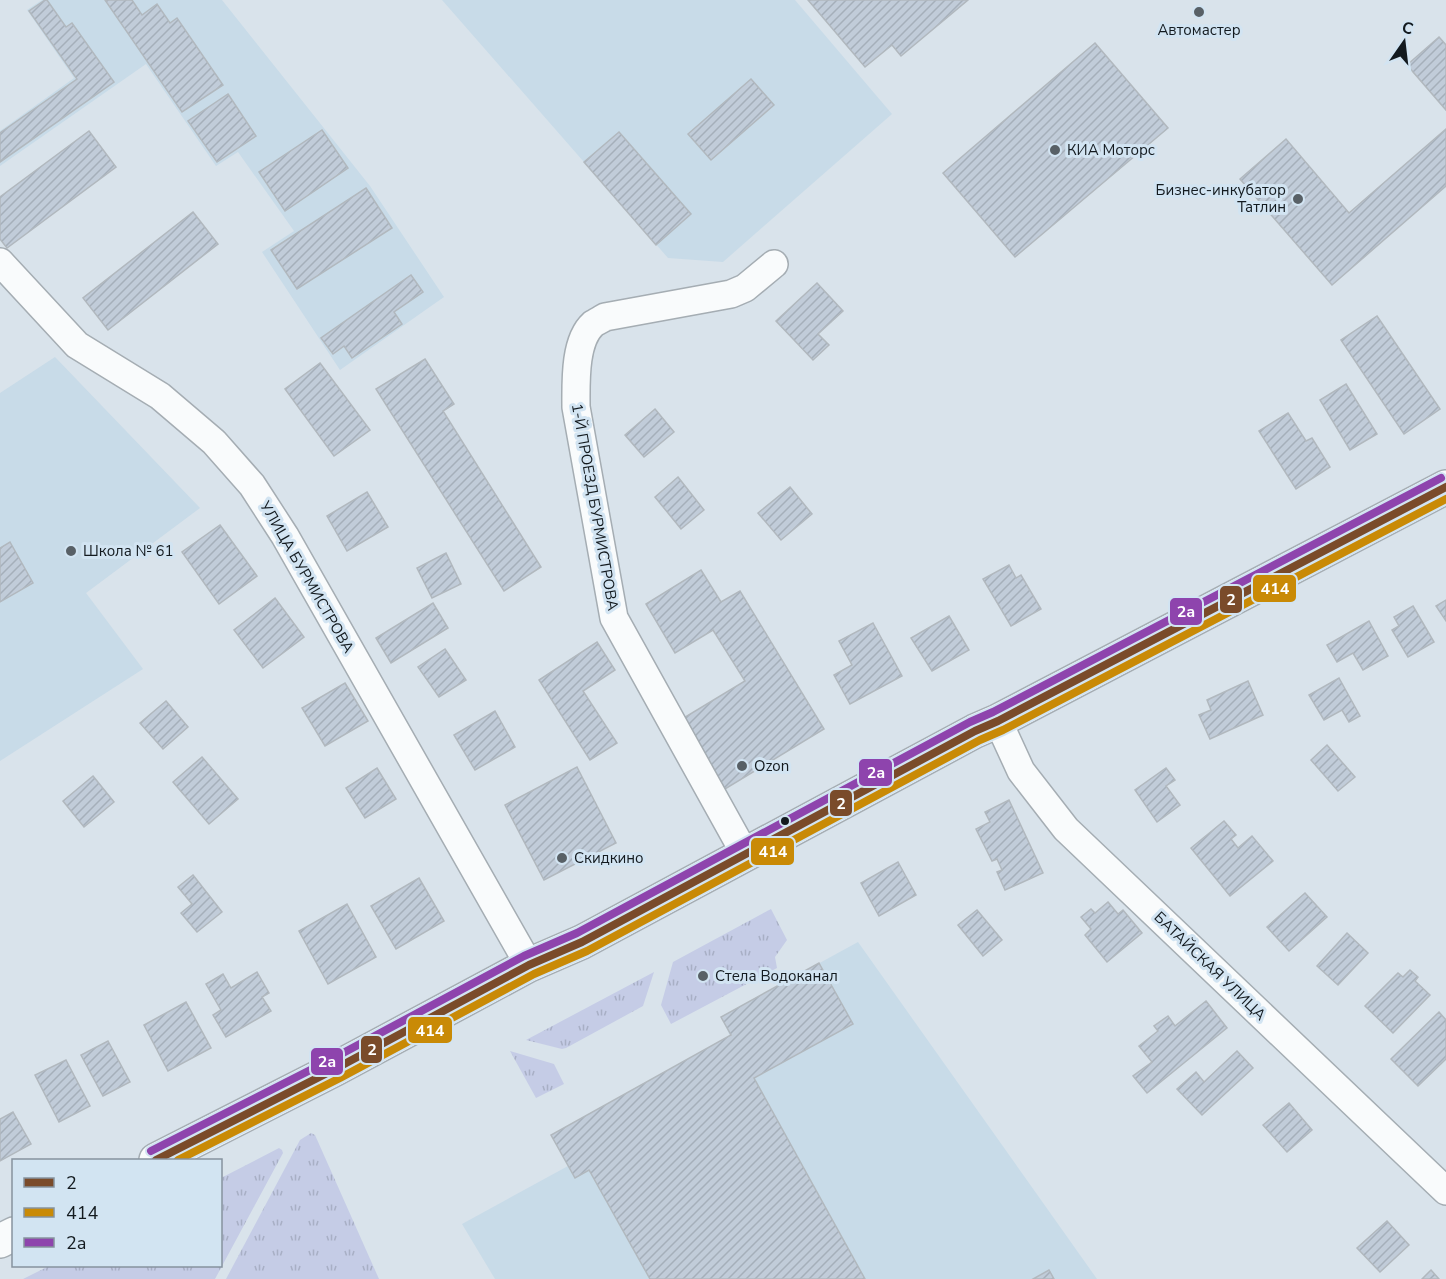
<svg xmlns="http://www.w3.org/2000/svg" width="1446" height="1279" font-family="'Nunito Sans',sans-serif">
  <defs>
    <pattern id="grass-tufts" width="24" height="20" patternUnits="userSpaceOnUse" patternTransform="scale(1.5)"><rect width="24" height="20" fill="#c5cce6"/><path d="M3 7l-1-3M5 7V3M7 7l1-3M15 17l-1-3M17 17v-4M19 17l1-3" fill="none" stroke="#a8afc5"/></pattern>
    <pattern id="building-hatch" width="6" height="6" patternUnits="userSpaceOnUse" patternTransform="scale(1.5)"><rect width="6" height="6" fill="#c1ccd9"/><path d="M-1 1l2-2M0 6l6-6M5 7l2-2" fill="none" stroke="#a5afba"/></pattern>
  </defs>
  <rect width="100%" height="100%" fill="#d9e3eb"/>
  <g fill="#c8dbe8">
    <path d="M42,0H222L370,186L444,297L340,370L262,252L294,231L238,152L216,166L146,64L0,166V131L74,78L27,10Z"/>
    <path d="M442,0H795L892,114L723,262L668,258Z"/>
    <path d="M55,357L200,508L86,593L143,669L0,761V393Z"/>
    <path d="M858,942L1097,1279H495L462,1224L568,1166L551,1135L730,1036L721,1017Z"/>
  </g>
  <g fill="url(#grass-tufts)">
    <path d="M771,909L787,940L775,957L777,968L671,1024L661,1005L673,962Z"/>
    <path d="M654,972L643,1006L566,1048L562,1049L526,1040Z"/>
    <path d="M510,1051L554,1064L564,1084L536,1098Z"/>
    <path d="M311,1133L315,1135L379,1279H226L300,1140Z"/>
    <path d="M279,1148L282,1150L283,1153L215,1279H23L49,1266H220L221,1178Z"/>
  </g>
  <g fill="url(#building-hatch)" stroke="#b1b8be" stroke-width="1.5">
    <path d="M45,0H47L66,27L72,23L114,82L0,162V133L77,79L29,11Z"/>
    <path d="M105,0H132L142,15L157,4L170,23L177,18L223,85L182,112Z"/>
    <path d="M808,0H968L901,56L892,45L865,67Z"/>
    <path d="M1439,37L1446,45V110L1407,65Z"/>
    <path d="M1095,43L1168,128L1015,257L943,173Z"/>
    <path d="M751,79L774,105L711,160L688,134Z"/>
    <path d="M228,94L256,136L217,162L188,121Z"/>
    <path d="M1446,129V186L1332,285L1240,179L1286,139L1349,213Z"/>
    <path d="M322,130L348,168L285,211L259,172Z"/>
    <path d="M89,131L116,167L7,248L0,239V197Z"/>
    <path d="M619,132L691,214L656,245L584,162Z"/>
    <path d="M366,188L392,228L297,289L271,250Z"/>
    <path d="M193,212L218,244L108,330L83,298Z"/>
    <path d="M411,275L423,292L394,312L402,324L352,358L344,346L333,354L321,338Z"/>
    <path d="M817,283L843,311L818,334L829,345L813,360L776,321Z"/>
    <path d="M1377,316L1440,409L1404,434L1341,340Z"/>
    <path d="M425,359L454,404L443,411L541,567L504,591L376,389Z"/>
    <path d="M320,363L370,430L334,456L285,389Z"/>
    <path d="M1346,384L1377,434L1350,450L1320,400Z"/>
    <path d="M655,409L674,432L644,457L625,435Z"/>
    <path d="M1288,413L1306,441L1312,438L1330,467L1296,489L1259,431Z"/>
    <path d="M678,477L704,510L681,529L655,497Z"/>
    <path d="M790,487L812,514L781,540L758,513Z"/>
    <path d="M367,492L388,527L347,551L327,516Z"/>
    <path d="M220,525L257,576L219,604L182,552Z"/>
    <path d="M10,542L33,583L0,602V548Z"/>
    <path d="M446,553L461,584L432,598L417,568Z"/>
    <path d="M1009,565L1016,578L1021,575L1041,609L1011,626L983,579Z"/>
    <path d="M701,570L721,602L740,591L824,729L725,789L682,719L745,681L713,630L675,653L646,604Z"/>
    <path d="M275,598L304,637L263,668L234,630Z"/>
    <path d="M1446,600V621L1436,606Z"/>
    <path d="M433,603L448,628L391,663L376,638Z"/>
    <path d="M1413,606L1434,642L1408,657L1392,630L1399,626L1394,617Z"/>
    <path d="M949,616L969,650L932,671L911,638Z"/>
    <path d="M1369,621L1388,656L1363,670L1353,653L1337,662L1327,645Z"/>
    <path d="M873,623L902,676L850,704L834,675L852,665L839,641Z"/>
    <path d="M597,642L615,670L583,691L617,743L590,760L539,680Z"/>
    <path d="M445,649L466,680L439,697L418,667Z"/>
    <path d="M1339,678L1360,716L1349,722L1342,710L1324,720L1309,695Z"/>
    <path d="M1248,681L1263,715L1210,739L1199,715L1211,710L1207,700Z"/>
    <path d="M345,683L368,721L325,746L302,708Z"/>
    <path d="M166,701L188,727L163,749L140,723Z"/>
    <path d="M495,711L515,747L475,770L454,735Z"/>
    <path d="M1327,745L1355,777L1338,791L1311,760Z"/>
    <path d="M202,757L238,799L209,824L173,782Z"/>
    <path d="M577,767L616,843L544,880L505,805Z"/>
    <path d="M377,768L396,799L365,818L346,788Z"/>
    <path d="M1166,768L1175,780L1166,786L1180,805L1157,822L1135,790Z"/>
    <path d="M93,776L114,802L84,827L63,801Z"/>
    <path d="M1009,800L1043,873L1005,890L997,872L1002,870L997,859L992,861L976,829L990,822L985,812Z"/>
    <path d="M1224,821L1236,835L1231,839L1238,848L1252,836L1273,861L1230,896L1191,848Z"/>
    <path d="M898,862L916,895L879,916L861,883Z"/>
    <path d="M193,875L222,912L197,932L181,913L192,904L178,887Z"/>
    <path d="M419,878L444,921L396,949L371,906Z"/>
    <path d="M1305,893L1327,917L1289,951L1267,927Z"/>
    <path d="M1108,902L1118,914L1123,910L1142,933L1107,962L1085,935L1091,929L1081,917L1091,909L1095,913Z"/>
    <path d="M347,904L376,957L328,984L299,931Z"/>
    <path d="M977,910L1002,940L983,956L958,925Z"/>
    <path d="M1347,933L1368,953L1338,985L1317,966Z"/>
    <path d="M819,963L853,1024L754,1078L865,1279H650L589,1170L575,1178L551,1135L731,1035L721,1017Z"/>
    <path d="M1410,970L1418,977L1415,981L1430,995L1393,1033L1365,1006L1398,973L1403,977Z"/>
    <path d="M257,972L269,993L262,997L271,1011L226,1037L213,1015L221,1010L206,984L223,974L231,988Z"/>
    <path d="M1206,1001L1227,1028L1147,1093L1133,1076L1152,1062L1139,1046L1158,1031L1154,1026L1168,1016L1175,1026Z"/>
    <path d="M186,1002L211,1048L168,1071L144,1025Z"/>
    <path d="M1439,1012L1446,1020V1059L1418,1086L1391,1059Z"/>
    <path d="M108,1041L130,1082L103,1096L81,1055Z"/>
    <path d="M1237,1051L1253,1068L1202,1115L1177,1089L1196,1072L1204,1082Z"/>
    <path d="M66,1060L90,1106L59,1122L35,1075Z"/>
    <path d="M1289,1103L1312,1130L1287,1152L1263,1125Z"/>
    <path d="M13,1112L31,1144L0,1161V1119Z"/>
    <path d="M1387,1221L1409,1245L1380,1272L1357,1248Z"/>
    <path d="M1049,1270L1054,1279H1033Z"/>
    <path d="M1431,1270L1439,1279H1422Z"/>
  </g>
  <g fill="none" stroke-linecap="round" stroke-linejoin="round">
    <defs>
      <g id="minor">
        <path d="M0,262L77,345L160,396L214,442L252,485L285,536L529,965"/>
        <path d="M998,721L1021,771L1066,829L1446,1191"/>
        <path d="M745,854L614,618L576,407C576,384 574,341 593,324C596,322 602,319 605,317L731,294L745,288L774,264"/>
      </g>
      <g id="primary">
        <path d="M156,1160L335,1069L529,965L582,942L975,731L998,721L1446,487"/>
        <path d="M0,1241L14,1234"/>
      </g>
    </defs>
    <use href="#minor" stroke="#a5adb3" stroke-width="30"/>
    <use href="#primary" stroke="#a5adb3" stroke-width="36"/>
    <use href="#minor" stroke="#f9fbfc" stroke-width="27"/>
    <use href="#primary" stroke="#f9fbfc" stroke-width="33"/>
    <defs>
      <path id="bus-1" d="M156,1160L335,1069L529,965L582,942L975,731L998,721L1446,487"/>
      <path id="bus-2" d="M178,1160L340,1078L534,974L587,951L980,740L1003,730L1446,499"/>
      <path id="bus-3" d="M151,1151L330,1060L524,956L577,933L970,722L993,712L1441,478"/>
    </defs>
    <use href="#bus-1" stroke="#d2e4f2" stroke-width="12"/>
    <use href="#bus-2" stroke="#d2e4f2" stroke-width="12"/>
    <use href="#bus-3" stroke="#d2e4f2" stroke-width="12"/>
    <use href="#bus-1" stroke="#7a4b2a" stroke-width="8"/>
    <use href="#bus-2" stroke="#c98a06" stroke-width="8"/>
    <use href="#bus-3" stroke="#8e44ad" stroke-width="8"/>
  </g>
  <g fill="#586066" stroke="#d2e4f2" stroke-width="2">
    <circle cx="1199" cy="12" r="6"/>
    <circle cx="1055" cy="150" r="6"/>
    <circle cx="1298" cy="199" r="6"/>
    <circle cx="71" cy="551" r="6"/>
    <circle cx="742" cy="766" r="6"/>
    <circle cx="562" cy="858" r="6"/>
    <circle cx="703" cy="976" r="6"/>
  </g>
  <circle fill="#131a1f" stroke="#d2e4f2" stroke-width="2" cx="785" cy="821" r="5"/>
  <g text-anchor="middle" stroke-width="6" stroke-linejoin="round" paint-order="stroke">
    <g font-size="15" fill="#131a1f" stroke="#d2e4f2" text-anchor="start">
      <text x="1199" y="35" text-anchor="middle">Автомастер</text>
      <text x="1067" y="155">КИА Моторс</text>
      <text x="1286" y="195" text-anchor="end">Бизнес-инкубатор<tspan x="1286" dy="17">Татлин</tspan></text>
      <text x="83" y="556">Школа № 61</text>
      <text x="754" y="771">Ozon</text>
      <text x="574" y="863">Скидкино</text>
      <text x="715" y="981">Стела Водоканал</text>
    </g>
    <g font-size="15" fill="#131a1f" stroke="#d2e4f2">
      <text transform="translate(595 507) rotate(80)" y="5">1-Й ПРОЕЗД БУРМИСТРОВА</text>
      <text transform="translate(307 577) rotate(60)" y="5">УЛИЦА БУРМИСТРОВА</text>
      <text transform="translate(1210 966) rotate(44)" y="5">БАТАЙСКАЯ УЛИЦА</text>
    </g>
  </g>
  <g stroke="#d2e4f2" stroke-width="2">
    <rect x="1252" y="574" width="45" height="29" rx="6" fill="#c98a06"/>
    <rect x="1219" y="585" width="24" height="29" rx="6" fill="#7a4b2a"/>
    <rect x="1169" y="597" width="34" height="29" rx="6" fill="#8e44ad"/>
    <rect x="858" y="758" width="35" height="29" rx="6" fill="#8e44ad"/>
    <rect x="829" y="789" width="24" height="28" rx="6" fill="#7a4b2a"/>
    <rect x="750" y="837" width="45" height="29" rx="6" fill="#c98a06"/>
    <rect x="407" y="1016" width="46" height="28" rx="6" fill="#c98a06"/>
    <rect x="360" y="1035" width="23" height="29" rx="6" fill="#7a4b2a"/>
    <rect x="310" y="1047" width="34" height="29" rx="6" fill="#8e44ad"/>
  </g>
  <g font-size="16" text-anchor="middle" font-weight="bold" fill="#fff">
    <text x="1275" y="594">414</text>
    <text x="1231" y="605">2</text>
    <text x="1186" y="617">2а</text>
    <text x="876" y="778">2а</text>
    <text x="841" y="809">2</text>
    <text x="773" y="857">414</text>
    <text x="430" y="1036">414</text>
    <text x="372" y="1055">2</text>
    <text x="327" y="1067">2а</text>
  </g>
  <rect x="12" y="1159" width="210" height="108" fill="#d2e4f2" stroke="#86939e" stroke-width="1.5"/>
  <rect x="24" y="1178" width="30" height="9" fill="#7a4b2a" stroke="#86939e" stroke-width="1.5"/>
  <text x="66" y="1189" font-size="18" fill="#131a1f">2</text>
  <rect x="24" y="1208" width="30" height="9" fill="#c98a06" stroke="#86939e" stroke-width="1.5"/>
  <text x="66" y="1219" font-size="18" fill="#131a1f">414</text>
  <rect x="24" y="1238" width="30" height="9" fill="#8e44ad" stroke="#86939e" stroke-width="1.5"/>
  <text x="66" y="1249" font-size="18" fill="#131a1f">2а</text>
  <g transform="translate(1404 42) rotate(14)" stroke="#d2e4f2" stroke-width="4.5" paint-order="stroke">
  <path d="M0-4.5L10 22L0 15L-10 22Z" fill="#131a1f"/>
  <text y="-9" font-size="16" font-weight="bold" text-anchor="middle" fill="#131a1f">С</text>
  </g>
</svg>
